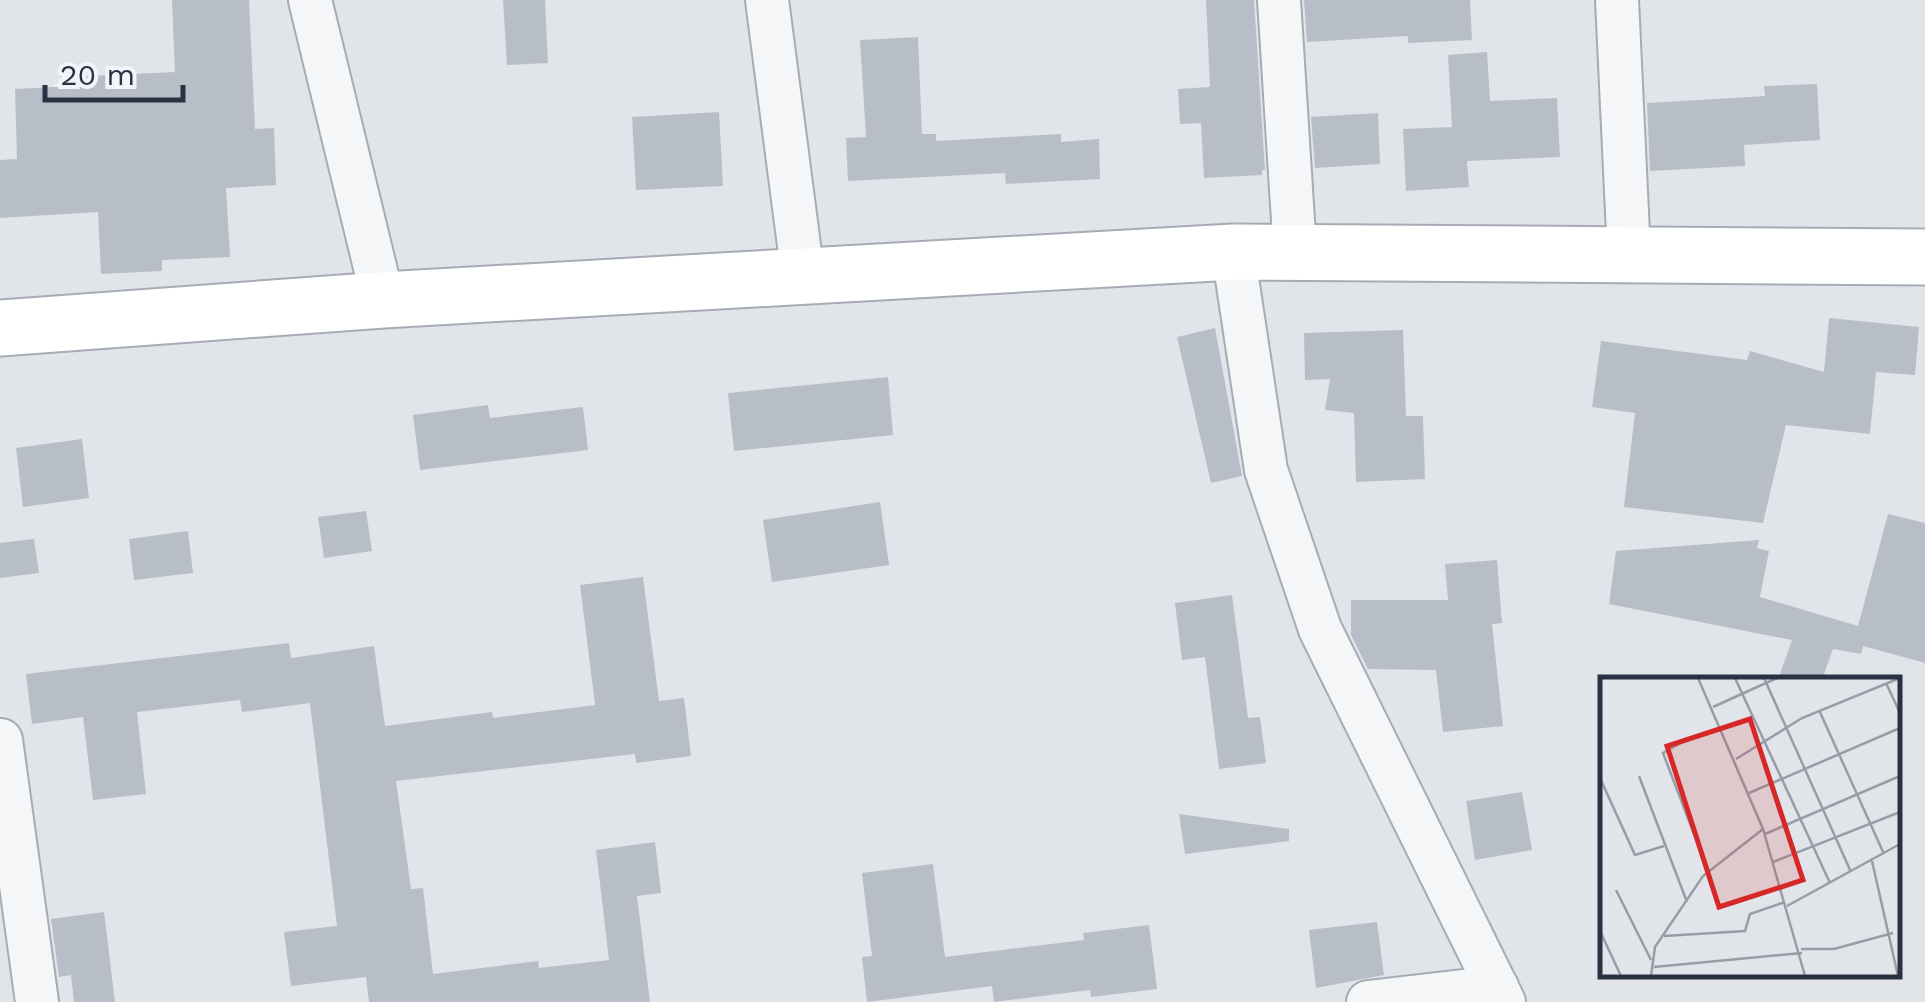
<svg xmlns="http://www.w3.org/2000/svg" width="1925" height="1002" font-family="'Work Sans',sans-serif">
  <rect width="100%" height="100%" fill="#e1e5ea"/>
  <g fill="#b8bec8">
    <path d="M172,0H249L255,129L274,128L276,185L226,188L230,257L162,260V271L101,274L98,212L0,218V160L17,159L15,89L71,86L70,77L175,72Z"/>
    <path d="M503,0H545L548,63L507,65Z"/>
    <path d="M1206,0H1254L1265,170H1262V175L1204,178L1201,123L1180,124L1178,89L1210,87Z"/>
    <path d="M1304,0H1470L1472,40L1408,43V36L1307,42Z"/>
    <path d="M918,37L922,134H936V141L1061,134V142L1099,139L1100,179L1006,184L1005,173L848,181L846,138L866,137L860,40Z"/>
    <path d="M1487,52L1490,101L1557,98L1560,157L1467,161L1469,187L1406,191L1403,129L1452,127L1448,55Z"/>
    <path d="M1817,84L1820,140L1744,145L1745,166L1650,171L1647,103L1765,96L1764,86Z"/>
    <path d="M719,112L723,186L636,190L632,117Z"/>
    <path d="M1378,113L1380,164L1315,168L1311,117Z"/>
    <path d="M1829,318L1919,327L1915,375L1876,372L1870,434L1786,425L1763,523L1624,507L1635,413L1592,407L1601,341L1747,360L1750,351L1824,372Z"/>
    <path d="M1215,328L1242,476L1211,483L1177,337Z"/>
    <path d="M1403,330L1406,416H1423L1425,479L1356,482L1354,413L1325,410L1330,379L1305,380L1304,333Z"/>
    <path d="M888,377L893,435L734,451L728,393Z"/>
    <path d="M488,405L490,418L583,407L588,450L420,470L413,415Z"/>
    <path d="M82,439L89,498L23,507L16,448Z"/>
    <path d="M880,502L889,565L772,582L763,520Z"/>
    <path d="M366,511L372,551L324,558L318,517Z"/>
    <path d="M1888,514L1925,523V663L1863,646L1861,654L1833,649L1822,680H1778L1792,640L1609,604L1616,551L1759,540L1757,548L1769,551L1760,597L1858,626Z"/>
    <path d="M188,531L193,573L134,580L129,539Z"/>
    <path d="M34,539L39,573L0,578V543Z"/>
    <path d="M1497,560L1502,623L1492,624L1503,726L1443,732L1436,670L1368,669L1351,635V600H1448L1445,564Z"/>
    <path d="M643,577L659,701L684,698L691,756L636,763L635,754L396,781L411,889L423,888L433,974L538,961L539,968L609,960L596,850L655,842L661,893L637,896L650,1002H369L366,977L291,986L284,932L337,926L310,703L242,712L240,700L137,712L146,794L93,800L83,717L32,724L26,674L289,643L291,658L374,646L385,726L492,712L493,718L595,705L580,585Z"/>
    <path d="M1232,595L1248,718L1260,717L1266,763L1219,769L1205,657L1182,660L1175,603Z"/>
    <path d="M1522,792L1532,850L1475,860L1466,801Z"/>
    <path d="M1179,814L1289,829V841L1185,854Z"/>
    <path d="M933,864L945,957L1084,940L1083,933L1149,925L1157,989L1091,997L1090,990L994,1002L992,986L867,1002L862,957L872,956L862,873Z"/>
    <path d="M104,912L115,1002H74L71,975L59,977L51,919Z"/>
    <path d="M1377,922L1384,975L1316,988L1309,930Z"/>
  </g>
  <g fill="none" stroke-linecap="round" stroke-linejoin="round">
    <defs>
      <g id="minor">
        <path d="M310,0L383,300"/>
        <path d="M767,0L803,276"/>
        <path d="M1279,0L1295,252"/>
        <path d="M1617,0L1629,255"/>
        <path d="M1233,252L1266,470L1320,629L1504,1002"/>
        <path d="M1,740L37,1002"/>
        <path d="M1368,1002L1497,987"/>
      </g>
      <path id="secondary" d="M0,328L383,300L1233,252L1925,257"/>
    </defs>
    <use href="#minor" stroke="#a6acb5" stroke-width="46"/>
    <use href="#secondary" stroke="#a6acb5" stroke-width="59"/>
    <use href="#minor" stroke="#f4f6f8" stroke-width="42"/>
    <use href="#secondary" stroke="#fff" stroke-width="55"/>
  </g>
  <g transform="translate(1600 677)">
    <rect width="300" height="300" fill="#e1e5ea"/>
    <path fill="none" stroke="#979da7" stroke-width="2.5" d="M98,1L163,152L205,299M135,1L230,206M164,1L251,195M286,6L300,36M113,30L177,1M219,33L284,177M88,62L63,76L108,194M136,82L202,41L300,1M39,99L87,225M0,101L35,178L64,169M149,116L300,51M165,157L300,99M272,184L298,299M173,185L300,135M16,213L51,283M187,229L300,167M0,254L21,299M64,259L145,254L150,237L185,225M201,272H234L293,256M54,290L202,276M51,299L55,270L103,199L163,152"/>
    <path fill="#d62828" fill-opacity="0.15" stroke="#d62828" stroke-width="5" d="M150,42L203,203L119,230L67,69Z"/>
    <rect width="300" height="300" fill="none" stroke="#293243" stroke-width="5"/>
  </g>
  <path d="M45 85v15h138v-15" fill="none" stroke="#293243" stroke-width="5"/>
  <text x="60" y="85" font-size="30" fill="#293243" stroke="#f1f4f8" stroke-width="8" paint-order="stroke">20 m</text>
</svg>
